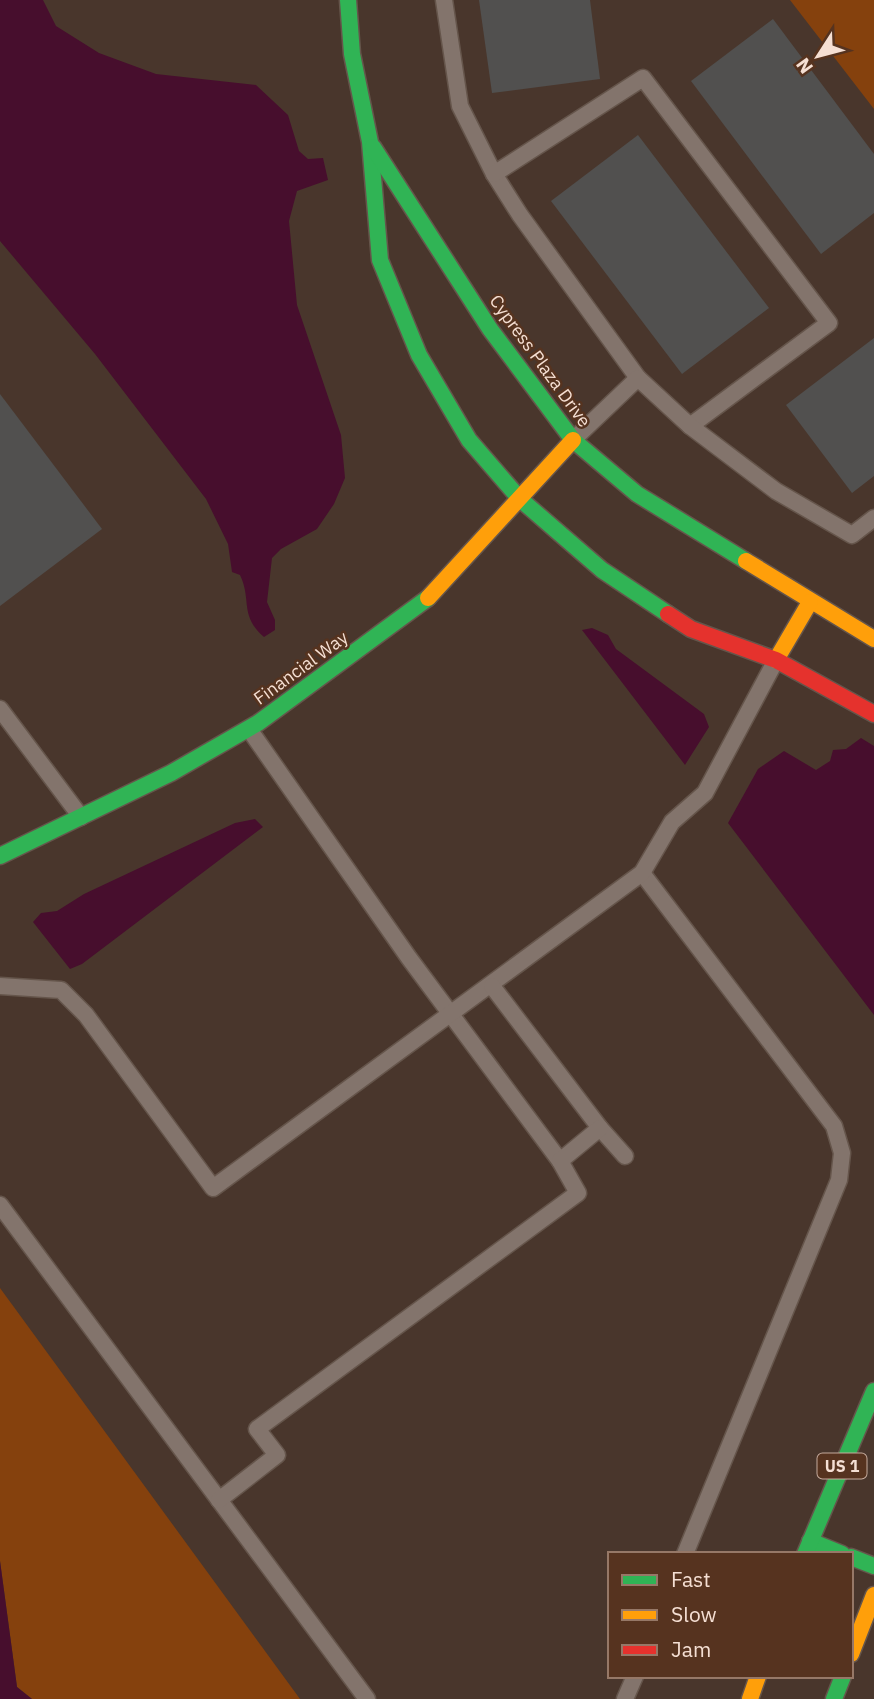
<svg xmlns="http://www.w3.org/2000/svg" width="874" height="1699" font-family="'IBM Plex Sans',sans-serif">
  <rect width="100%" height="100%" fill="#49362c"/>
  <g fill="#85410d">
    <path d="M790,0H874V109Z"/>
    <path d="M0,1288L300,1699H32L17,1687L0,1561Z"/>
  </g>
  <g fill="#470e2d">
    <path d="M0,0H43L56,26L99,53L156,74L256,85L288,115L299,151L308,159L323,158L328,180L297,191L289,221L297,305L341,435L345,478L334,504L317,529L281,549L272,558L267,602L275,620V630L264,637C239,615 252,600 240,575L232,572L228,544L206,499L95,354L0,241Z"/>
    <path d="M592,628L608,635L616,649L704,714L709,727L685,765L582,630Z"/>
    <path d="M861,738L874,746V1015L728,823L758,769L784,751L816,770L830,761L833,750L846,749Z"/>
    <path d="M255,819L263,827L82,964L70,969L33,922L41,913L57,911L84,894L235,823Z"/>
    <path d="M0,1561L17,1687L32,1699H0Z"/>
  </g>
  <g fill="#51504f">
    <path d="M479,0H590L600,79L492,93Z"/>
    <path d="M773,19L874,154V213L821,254L691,81Z"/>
    <path d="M638,135L769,308L682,374L551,201Z"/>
    <path d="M874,338V476L852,493L786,405Z"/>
    <path d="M0,394L102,529L0,606Z"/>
  </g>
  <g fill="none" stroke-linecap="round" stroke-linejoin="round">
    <defs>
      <g id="lane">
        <path d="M444,0L460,106L494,174L520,215L638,378"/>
        <path d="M494,174L643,78L829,323L690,426"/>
        <path d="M573,440L638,378L690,426L776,491L852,535L874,518"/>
        <path d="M0,709L81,817"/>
        <path d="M249,729L409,958L560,1161"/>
        <path d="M642,873L834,1126L842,1153L839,1180L685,1554"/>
        <path d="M0,986L61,990L86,1015L213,1188L642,873L672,822L705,793L776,660"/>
        <path d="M492,986L600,1128L625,1156"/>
        <path d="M0,1205L367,1699"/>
        <path d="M219,1500L277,1455L257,1429L578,1193L560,1161L600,1128"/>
        <path d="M625,1699L635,1676"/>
      </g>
      <g id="fast">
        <path d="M348,0L352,54L370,142L380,260L419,355L469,440L520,499L602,570L668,614"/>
        <path d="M373,147L490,329L573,440L637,494L746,561"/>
        <path d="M0,856L171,773L258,723L428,598"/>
        <path d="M810,1541L842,1554"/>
        <path d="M805,1554L874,1391"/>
        <path d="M851,1557L874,1566"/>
        <path d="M834,1699L843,1676"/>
      </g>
      <g id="slow">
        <path d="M746,561L874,639"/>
        <path d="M428,598L573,440"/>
        <path d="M776,660L810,602"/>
        <path d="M851,1654L874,1595"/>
        <path d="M750,1699L758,1676"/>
      </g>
      <path id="jam" d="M668,614L691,629L776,660L874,714"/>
    </defs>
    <use href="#lane" stroke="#65554b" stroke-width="19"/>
    <use href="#fast" stroke="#65554b" stroke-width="19"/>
    <use href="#slow" stroke="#65554b" stroke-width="19"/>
    <use href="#jam" stroke="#65554b" stroke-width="19"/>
    <use href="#lane" stroke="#83746c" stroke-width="16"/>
    <use href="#fast" stroke="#30b455" stroke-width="16"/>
    <use href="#slow" stroke="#ff9f0a" stroke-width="16"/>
    <use href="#jam" stroke="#e5322d" stroke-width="16"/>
  </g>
  <g text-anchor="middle" stroke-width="5" stroke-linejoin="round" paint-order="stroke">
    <rect fill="#56331f" stroke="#c5ab9d" stroke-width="2" x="817.5" y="1453.5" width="49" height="25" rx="5"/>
    <g font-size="16" font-weight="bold" fill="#f5dfd3">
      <text x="842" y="1472">US 1</text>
    </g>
    <g font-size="18" fill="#f5dfd3" stroke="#56331f">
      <text transform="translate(540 361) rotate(54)" y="6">Cypress Plaza Drive</text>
      <text transform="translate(301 668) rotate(-36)" y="6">Financial Way</text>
    </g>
  </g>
  <rect x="608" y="1552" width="245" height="126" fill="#56331f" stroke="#967867" stroke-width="2"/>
  <rect x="622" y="1575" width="35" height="10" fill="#30b455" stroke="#967867" stroke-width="2"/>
  <text x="671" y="1587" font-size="21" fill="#f5dfd3">Fast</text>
  <rect x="622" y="1610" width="35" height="10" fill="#ff9f0a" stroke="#967867" stroke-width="2"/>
  <text x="671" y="1622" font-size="21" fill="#f5dfd3">Slow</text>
  <rect x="622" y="1645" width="35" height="10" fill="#e5322d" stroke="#967867" stroke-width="2"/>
  <text x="671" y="1657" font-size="21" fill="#f5dfd3">Jam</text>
  <g transform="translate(818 56) rotate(234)" stroke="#56331f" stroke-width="5" paint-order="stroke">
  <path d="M0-5L12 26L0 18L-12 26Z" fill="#f5dfd3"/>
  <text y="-10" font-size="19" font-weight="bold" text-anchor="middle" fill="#f5dfd3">N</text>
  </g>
</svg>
